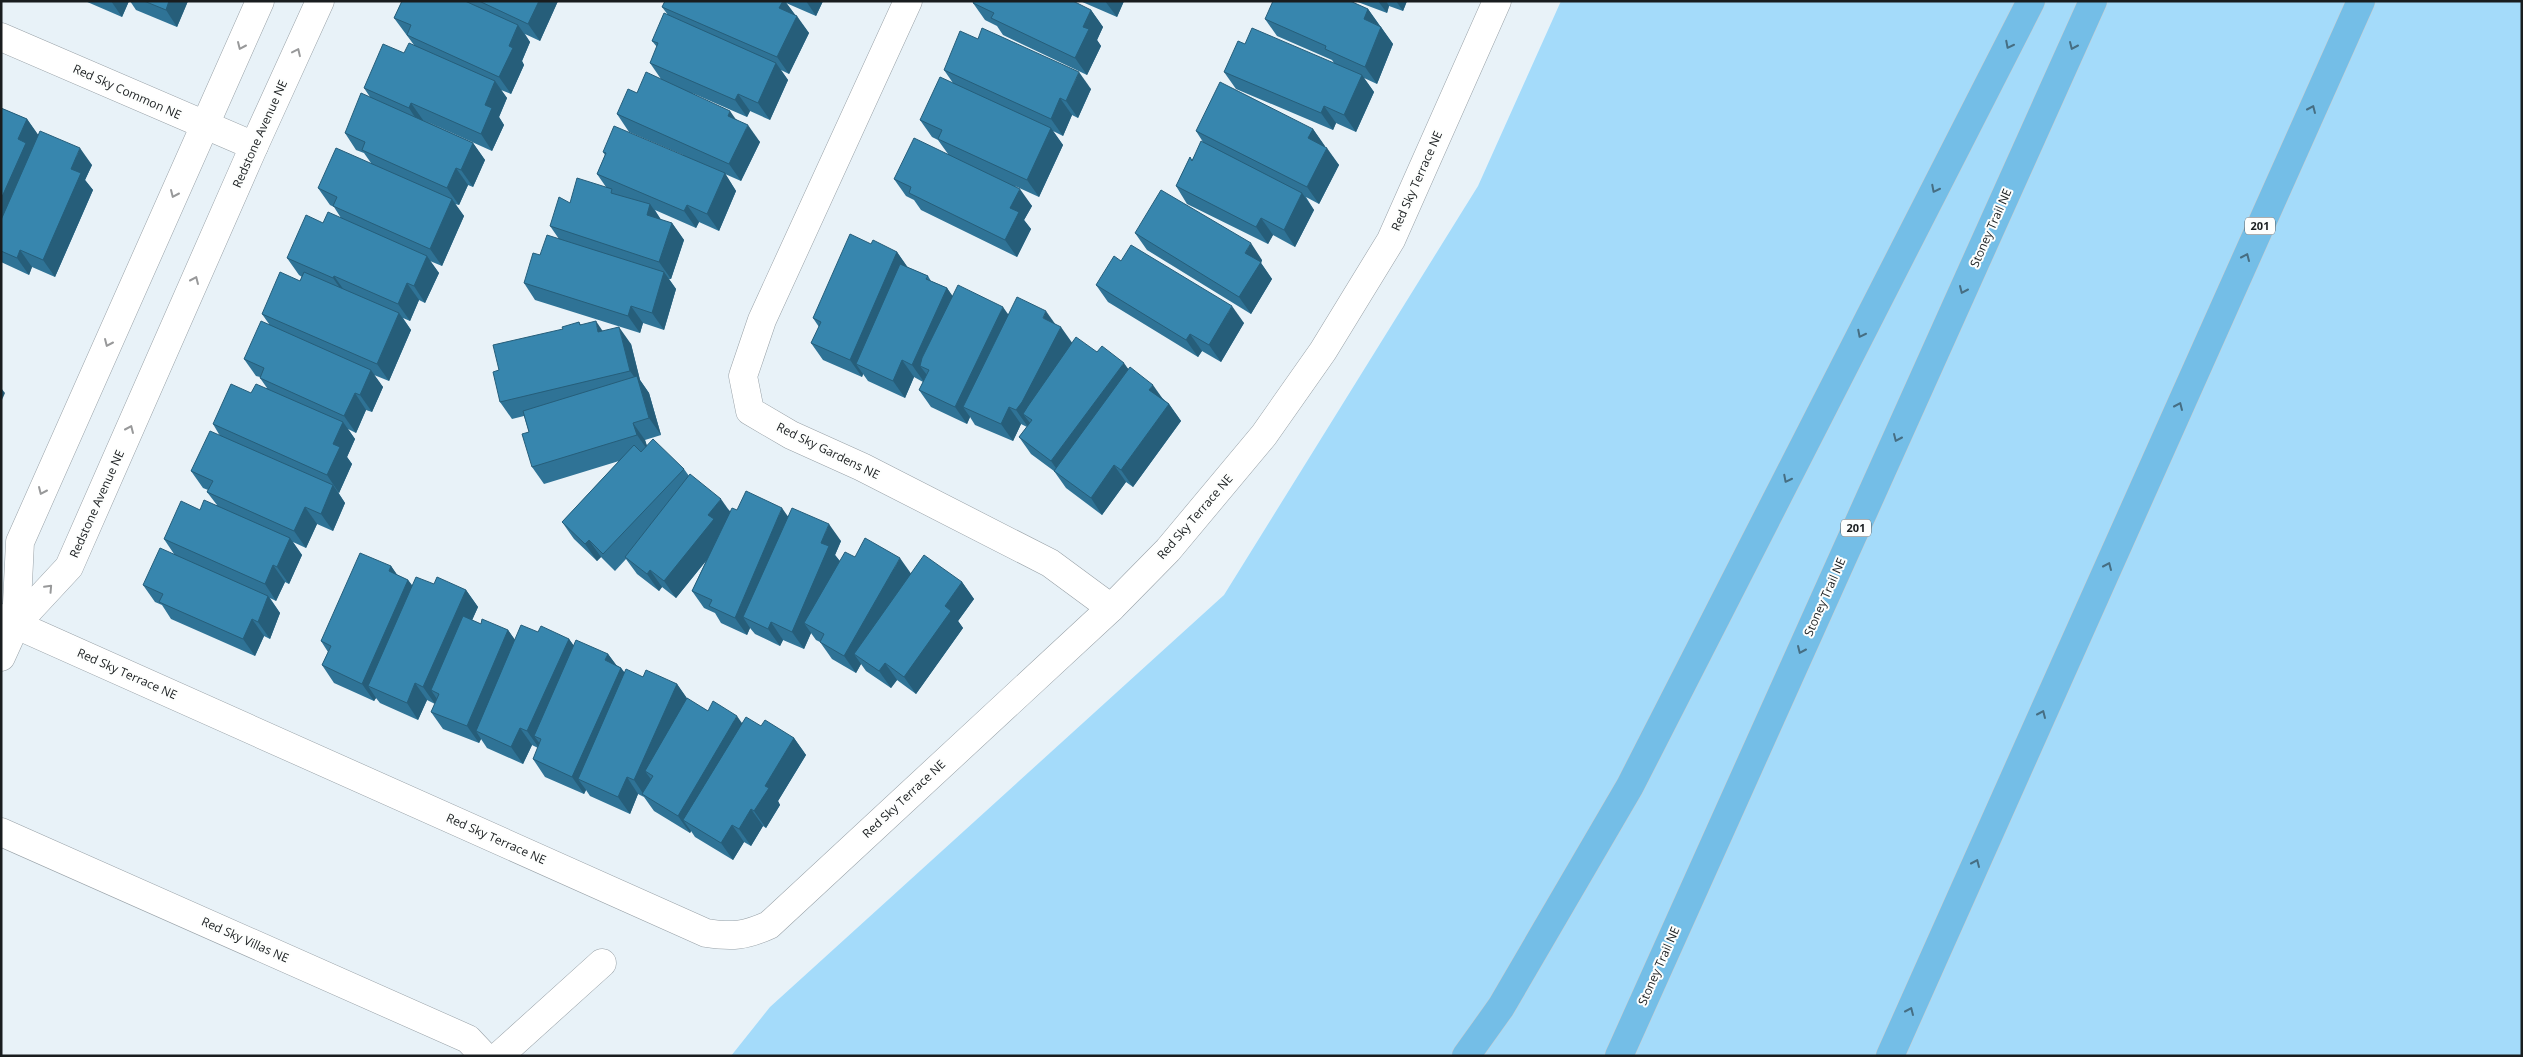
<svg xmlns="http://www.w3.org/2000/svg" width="2523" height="1057" font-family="'Open Sans',sans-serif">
  <rect width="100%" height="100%" fill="#e8f2f8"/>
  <path fill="#a4dbfa" d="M1561,1H2522V1056H731L770,1007L1224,595L1478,186Z"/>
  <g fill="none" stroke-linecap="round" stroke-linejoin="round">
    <defs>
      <g id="minor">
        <path d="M908,1L762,320L743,376L750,411L791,435L862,467L1050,563L1111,608"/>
        <path d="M1,37L254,146"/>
        <path d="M1,618L706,933C732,937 745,936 769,925L1111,608L1168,550L1264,435L1323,351L1391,240L1497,1"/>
        <path d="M16,624L20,542L260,1"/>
        <path d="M1,657L16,624L69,567L254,146L320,1"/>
        <path d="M1,832L468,1039L484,1056"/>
        <path d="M499,1056L602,963"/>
      </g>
      <g id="highway">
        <path d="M1466,1056L1501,1007L1630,786L2031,1"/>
        <path d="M1619,1056L2093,1"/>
        <path d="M1890,1056L2361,1"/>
      </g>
    </defs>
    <use href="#minor" stroke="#98a1a7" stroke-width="29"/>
    <use href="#highway" stroke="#cccdce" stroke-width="29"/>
    <use href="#minor" stroke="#fff" stroke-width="28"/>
    <use href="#highway" stroke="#74bee7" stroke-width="28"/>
  </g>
  <g fill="#2f7396">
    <path d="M85,1H129L122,17Z"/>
    <path d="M130,1H188L177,27L136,10Z"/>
    <path d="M402,1H558L540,41L525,34L530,42L522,61L524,65L511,94L501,90L507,98L499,117L504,125L492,151L423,120L473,143L485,160L473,187L468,185L459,205L455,204L464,216L442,266L430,261L439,273L425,303L419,300L410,321L403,318L411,330L389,381L374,375L383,387L372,412L366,410L356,433L348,429L355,439L347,457L352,464L339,493L338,492L345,503L333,531L317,524L306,548L293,542L302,555L289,584L285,582L276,601L270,598L280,613L270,639L264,636L255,656L171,619L162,605L155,602L143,585L174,554L164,539L200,510L217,505L207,492L208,490L203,488L191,471L220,436L213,424L251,393L267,388L260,378V377L256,376L244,359L269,324L262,314L300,281L302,277L299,275L287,258L323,223L341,218L334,207L330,205L318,188L371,163L364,153L356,150L345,133L370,97L364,88L414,45L394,18Z"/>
    <path d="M665,1H823L816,16L786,3L809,33L789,74L781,70L788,80L770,120L750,111L747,117L692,93L737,120L760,142L741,181L725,174L736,191L719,231L699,222L696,228L655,210L661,220L672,223L684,240L671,279H669L676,289L664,330L643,323L640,333L535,300L524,283L540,255L559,239L550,226L570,203L606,187L597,174L605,155L603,152L683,155L629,132L617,114L637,93L661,79L650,63L657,47L652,41L668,15L662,7Z"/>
    <path d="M1080,1H1124L1117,17Z"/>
    <path d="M1355,1H1407L1403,11L1389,6L1387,13Z"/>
    <path d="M973,3L1091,10L1103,27L1097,40L1101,46L1087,75L1003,35L997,26L985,20Z"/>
    <path d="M1368,9L1393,44L1377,84L1364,78L1374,92L1356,132L1336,123L1333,130L1236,89L1224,72L1245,44L1334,63L1332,60L1277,36L1265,19Z"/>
    <path d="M944,70L1091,89L1078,118L1072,115L1063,136L1053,131L1063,145L1039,197L1015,186L1032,206L1024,220L1031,229L1017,257L921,210L914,200L906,196L894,179L948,154L938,140L932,137L920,120L953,83Z"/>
    <path d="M1,108L27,119L38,135L92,165L85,180L93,190L55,277L32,267L29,275L1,262Z"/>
    <path d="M1313,129L1325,147L1339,165L1319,204L1306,197L1314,210L1295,247L1273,235L1268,244L1187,204L1176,186L1190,157L1192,160L1203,142L1196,131Z"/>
    <path d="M1135,233L1262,260L1261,263L1272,279L1251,314L1147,250Z"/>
    <path d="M871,244L897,252L907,267L928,276L931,281L947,288L952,296L1008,314L1055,324L1072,343L1097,352L1129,369L1169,404L1181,421L1133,487L1126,482L1102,515L1066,488L1054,471L1031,454L1019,437L1027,427L1021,424L1013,441L975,425L970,417L967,424L931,407L919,390L923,382L914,377L905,398L868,381L863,374L862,377L823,360L811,343L819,327L813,318Z"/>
    <path d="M1121,261L1244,323L1221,362L1202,351L1198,357L1108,302L1096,285Z"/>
    <path d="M579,322L581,325L603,331L631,344L640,380L649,393L661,435L645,440L647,446L684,469L689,476L730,511L737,510L788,516L841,541L835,555L840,561L855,557L911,574L962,582L974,599L958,621L963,628L916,694L897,680L891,688L866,671L861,664L856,673L832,659L820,642L816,640L811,633L804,649L783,640L780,646L755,634L750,628L747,635L721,623L715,613L704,608L692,591L706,561L676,598L662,587L659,591L637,574L626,559L615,571L601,557L597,561L574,539L562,522L619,461L544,484L532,467L529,432L524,416L512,419L500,402L499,370L563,329Z"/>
    <path d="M391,566L397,575L408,580L412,585L434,584L466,590L478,607L472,620L481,624L508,630L515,640L538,632L569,639L574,646L608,654L616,665L621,668L625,673L677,684L687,699L708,711L742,723L761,726L794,738L806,755L778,801L780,805L766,828L763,826L751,846L744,842L733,860L695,837L691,831L690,833L654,811L644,797L638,794L630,814L590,796L586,790L584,794L545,777L533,759L538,748L532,745L523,764L487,748L481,739L479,743L443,729L431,712L435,704L427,700L418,720L380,703L376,698L374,701L334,683L322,665L328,652L321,641Z"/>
  </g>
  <g fill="#265e7a">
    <path d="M111,1H129L122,17Z"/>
    <path d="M169,1H188L177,27L166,10Z"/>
    <path d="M539,1H558L540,41L528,24Z"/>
    <path d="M783,1H785L796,16L779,8Z"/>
    <path d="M806,1H823L816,16Z"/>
    <path d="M1105,1H1124L1117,17Z"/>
    <path d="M1378,1H1386L1389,6L1387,13Z"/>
    <path d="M1396,1H1407L1403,11Z"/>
    <path d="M1368,9L1380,26L1364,19Z"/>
    <path d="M1091,10L1103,27L1097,40L1101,46L1087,75L1075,58L1083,27Z"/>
    <path d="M797,16L809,33L789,74L777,57Z"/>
    <path d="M518,25L530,42L522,61L524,65L511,94L499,77L509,46Z"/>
    <path d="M1381,27L1393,44L1377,84L1365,67Z"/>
    <path d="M776,63L788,80L770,120L758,103Z"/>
    <path d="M1079,72L1091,89L1078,118L1066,101Z"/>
    <path d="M1362,75L1374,92L1356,132L1344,115Z"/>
    <path d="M495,81L507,98L499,117L504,125L492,151L481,134L485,105Z"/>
    <path d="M738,94L750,111L747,117L735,100Z"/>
    <path d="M1060,98L1072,115L1063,136L1051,119Z"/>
    <path d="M411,103L423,120L420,125L409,108Z"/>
    <path d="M1324,106L1336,123L1333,130L1321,113Z"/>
    <path d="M730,111L742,128L728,116Z"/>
    <path d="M27,119L39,136L1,243V199L18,139Z"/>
    <path d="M748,125L760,142L741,181L729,164Z"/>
    <path d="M1051,128L1063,145L1039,197L1027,180Z"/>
    <path d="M1313,129L1325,146L1320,155L1308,138Z"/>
    <path d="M473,143L485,160L473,187L461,170Z"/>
    <path d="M80,148L92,165L85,180L93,190L55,277L43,260L71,169Z"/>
    <path d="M1327,148L1339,165L1319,204L1307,187Z"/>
    <path d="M456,168L468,185L459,205L447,188Z"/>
    <path d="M725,173L736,191L719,231L707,214Z"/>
    <path d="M1020,189L1032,206L1024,220L1031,229L1017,257L1005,240L1010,208Z"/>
    <path d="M1302,193L1314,210L1295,247L1284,230Z"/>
    <path d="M452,199L464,216L442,266L430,249Z"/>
    <path d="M650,204L662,221L647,215Z"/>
    <path d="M687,205L699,222L696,228L684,211Z"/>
    <path d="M1261,218L1273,235L1268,244L1256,227Z"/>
    <path d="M672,223L684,240L671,279L659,262Z"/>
    <path d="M1251,243L1262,260L1261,263L1272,279L1251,314L1239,297L1245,253Z"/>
    <path d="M20,250L32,267L29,275L17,258Z"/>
    <path d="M897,252L909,269L856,364L863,374L862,377L850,360Z"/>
    <path d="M427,256L439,273L425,303L414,286Z"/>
    <path d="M664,272L676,289L664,330L652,313Z"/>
    <path d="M334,276L346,293L345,295L333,278Z"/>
    <path d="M407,283L419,300L410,321L398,304Z"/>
    <path d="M947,288L959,305L920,366L927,375L924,382L912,365Z"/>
    <path d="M631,306L643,323L640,333L628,316Z"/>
    <path d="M1232,306L1244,323L1221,362L1209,345Z"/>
    <path d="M1003,307L1015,324L963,407L970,417L967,424L955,407Z"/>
    <path d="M1046,311L1058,328L1043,318Z"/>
    <path d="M399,313L411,330L389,381L377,364Z"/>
    <path d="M596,321L608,339L598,332Z"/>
    <path d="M619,327L631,344L640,380L649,393L661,435L649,418L640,385L630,371Z"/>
    <path d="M1061,327L1073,344L1032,420L1023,414L1031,424L1028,427L1016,410Z"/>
    <path d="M1190,334L1202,351L1198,357L1186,340Z"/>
    <path d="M902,360L914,377L905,398L893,381Z"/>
    <path d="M1124,363L1136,380L1063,478L1051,461Z"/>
    <path d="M371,370L383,387L372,412L360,395Z"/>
    <path d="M1153,385L1165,402L1149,390Z"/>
    <path d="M1,388L5,393L1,402Z"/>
    <path d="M355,393L366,410L356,433L344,416Z"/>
    <path d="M1169,404L1181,421L1133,487L1121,470Z"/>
    <path d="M1009,407L1021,424L1013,441L1001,424Z"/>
    <path d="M343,422L355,439L347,457L352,464L339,493L327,475L333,444Z"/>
    <path d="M633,423L645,440L649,452L637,435Z"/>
    <path d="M1114,465L1126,482L1102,515L1091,498Z"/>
    <path d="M333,485L345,503L333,531L321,514Z"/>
    <path d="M721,499L733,516L726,536L676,598L664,581L708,515Z"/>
    <path d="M305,507L317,524L306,548L294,531Z"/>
    <path d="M782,508L794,525L743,617L750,628L747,635L735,618Z"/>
    <path d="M829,524L841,541L835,555L841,563L804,623L811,633L804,649L792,632L821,543Z"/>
    <path d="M290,538L302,555L289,584L277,567Z"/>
    <path d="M589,540L601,557L597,561L585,544Z"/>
    <path d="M900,558L912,575L854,654L861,664L856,673L844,656Z"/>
    <path d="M273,565L285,582L276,601L265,584Z"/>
    <path d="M391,566L403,583L389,571Z"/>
    <path d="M650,570L662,587L659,591L647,574Z"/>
    <path d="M408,580L420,597L368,686L376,698L374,701L362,684Z"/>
    <path d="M962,582L974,599L958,621L963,628L916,694L904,677L945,606Z"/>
    <path d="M466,590L478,607L439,694L431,690L437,699L435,704L423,687Z"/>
    <path d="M268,596L280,613L270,639L258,622Z"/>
    <path d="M252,619L264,636L255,656L243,639Z"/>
    <path d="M771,622L783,640L780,646L768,629Z"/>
    <path d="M508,630L520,647L476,731L481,739L479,743L467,726Z"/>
    <path d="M569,639L581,656L541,739L534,736L541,745L539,748L527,731Z"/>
    <path d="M608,654L620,670L621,668L633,685L578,779L586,790L584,794L572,777L605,660Z"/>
    <path d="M885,663L897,680L891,688L879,671Z"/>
    <path d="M415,683L427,700L418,720L407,703Z"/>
    <path d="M677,684L689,701L653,776L645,771L653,782L644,795L634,780Z"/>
    <path d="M737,716L749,733L683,820L691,831L690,833L678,816Z"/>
    <path d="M520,728L532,745L523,764L511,747Z"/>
    <path d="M794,738L806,755L778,801L780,805L766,828L754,811L765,786Z"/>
    <path d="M627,777L638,794L630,814L618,797Z"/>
    <path d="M751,809L763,826L751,846L739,829Z"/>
    <path d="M732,825L744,842L733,860L721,843Z"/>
  </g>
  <g fill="#3786ae" stroke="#265e7a">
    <path d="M144,1H169L166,10Z"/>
    <path d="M402,1H465L518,25L509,46L513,48L499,77L407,35L411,25L394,18Z"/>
    <path d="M479,1H539L528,24Z"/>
    <path d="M665,1H783L779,8L797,16L777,57L662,7Z"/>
    <path d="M974,1H1073L1091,10L1083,27L1089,29L1075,58L991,18L994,13L973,3Z"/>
    <path d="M1273,1H1350L1368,9L1364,19L1381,27L1365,67L1325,49L1326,46L1265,19Z"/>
    <path d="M664,13L776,63L758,103L738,94L735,100L650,63L658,43L652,41Z"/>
    <path d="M982,28L1079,72L1066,101L1060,98L1051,119L944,70L960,31L978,39Z"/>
    <path d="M1252,28L1362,75L1344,115L1324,106L1321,113L1224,72L1238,41L1245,44Z"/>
    <path d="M409,43L495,81L485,105L492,108L481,134L411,103L409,108L364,88L383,44L404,53Z"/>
    <path d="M646,72L730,111L728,116L748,125L729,164L617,114L628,89L637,93Z"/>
    <path d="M940,77L1051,128L1027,180L938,139L942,130L920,120Z"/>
    <path d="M1220,82L1313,129L1308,138L1327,148L1307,187L1196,131Z"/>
    <path d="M361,93L473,143L461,170L456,168L447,188L362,150L365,142L345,133Z"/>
    <path d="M1,108L27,119L18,139L26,143L1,199Z"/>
    <path d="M614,126L725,173L707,214L687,205L684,211L597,174L606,153L603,152Z"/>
    <path d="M40,131L80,148L71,169L81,173L43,260L20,250L17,258L1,251V220Z"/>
    <path d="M914,138L1020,189L1010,208L1019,212L1005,240L909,193L911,187L894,179Z"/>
    <path d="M1201,141L1302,193L1284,230L1261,218L1256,227L1176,186L1190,157L1192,161Z"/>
    <path d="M336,148L452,199L430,249L333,206L337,197L318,188Z"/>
    <path d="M577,178L612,189L611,193L650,204L647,215L672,223L659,262L550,226L559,197L570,203Z"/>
    <path d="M1161,190L1251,243L1245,253L1261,262L1239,297L1135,233Z"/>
    <path d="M328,212L427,256L414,286L407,283L398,304L334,276L333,278L287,258L306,215L323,223Z"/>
    <path d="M850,234L871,244L873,240L897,252L850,360L811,343L821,322L813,318Z"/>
    <path d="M547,235L664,272L652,313L631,306L628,316L524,283L533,253L540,255Z"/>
    <path d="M1131,245L1232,306L1209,345L1190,334L1186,340L1096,285L1114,256L1121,261Z"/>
    <path d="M900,264L928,276L926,279L947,288L912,365L902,360L893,381L856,364Z"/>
    <path d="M280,272L300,281L304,272L399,313L377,364L262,314Z"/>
    <path d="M958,285L1003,307L955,407L919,390L929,370L920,366L922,358Z"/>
    <path d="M1017,297L1046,311L1043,318L1061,327L1022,402L1016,410L1009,407L1001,424L963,407Z"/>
    <path d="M261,321L371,370L360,395L355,393L344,416L260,378L264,368L244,359Z"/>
    <path d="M596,321L598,332L619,327L630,371L500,402L493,372L499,370L493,345L563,329L562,327L579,322L580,325Z"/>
    <path d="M1076,337L1097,352L1102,346L1124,363L1051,461L1019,437L1032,420L1023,414L1028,406Z"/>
    <path d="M1130,367L1153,385L1149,390L1169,404L1121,470L1114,465L1091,498L1054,471Z"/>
    <path d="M637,376L649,418L633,423L637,435L532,467L522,434L529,432L523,411Z"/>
    <path d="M231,384L251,393L256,384L343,422L333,444L340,447L327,475L213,424Z"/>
    <path d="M210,431L333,485L321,514L305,507L294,531L207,492L213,481L191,471Z"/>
    <path d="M653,439L684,469L603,554L589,540L585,544L562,522L634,445L641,452Z"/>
    <path d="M690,474L721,499L708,515L714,519L664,581L650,570L647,574L625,557Z"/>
    <path d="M746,491L782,508L735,618L709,606L712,600L692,591L732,508L737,510Z"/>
    <path d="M204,500L290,538L277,567L273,565L265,584L164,539L181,501L200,510Z"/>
    <path d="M792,508L829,524L821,543L829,546L792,632L771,622L768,629L743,617Z"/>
    <path d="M865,538L900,558L844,656L820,642L824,634L804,623L845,552L855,557Z"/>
    <path d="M160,548L268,596L258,622L252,619L243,639L159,602L163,594L143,585Z"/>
    <path d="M360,553L391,566L389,571L408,580L362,684L322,665L331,646L321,641Z"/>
    <path d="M924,555L962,582L945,606L951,611L904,677L885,663L879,671L854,654Z"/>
    <path d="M416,577L434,584L437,577L466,590L423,687L415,683L407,703L368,686Z"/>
    <path d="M463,616L481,624L482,619L508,630L467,726L431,712L439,694L431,690Z"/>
    <path d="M521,625L538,632L541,626L569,639L527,731L520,728L511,747L476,731Z"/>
    <path d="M576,640L608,654L605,660L621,668L572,777L533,759L541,739L534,736Z"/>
    <path d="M626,669L643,677L646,670L677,684L634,780L627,777L618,797L578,779Z"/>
    <path d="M687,698L708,711L713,701L737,716L678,816L642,794L653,776L645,771Z"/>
    <path d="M746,717L761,726L765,720L794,738L765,786L769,788L754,811L751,809L739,829L732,825L721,843L683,820Z"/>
  </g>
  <defs><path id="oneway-chevron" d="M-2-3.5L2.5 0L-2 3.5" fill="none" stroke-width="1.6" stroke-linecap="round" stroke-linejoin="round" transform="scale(1.25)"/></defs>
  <g stroke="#466e83">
    <use href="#oneway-chevron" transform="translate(2009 45) rotate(117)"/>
    <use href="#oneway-chevron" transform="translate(2073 46) rotate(114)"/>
    <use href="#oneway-chevron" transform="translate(2312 109) rotate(-66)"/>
    <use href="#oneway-chevron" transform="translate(1935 189) rotate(117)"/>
    <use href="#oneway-chevron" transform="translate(2246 257) rotate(-66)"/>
    <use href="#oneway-chevron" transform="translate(1963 290) rotate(114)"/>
    <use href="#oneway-chevron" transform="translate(1861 334) rotate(117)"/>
    <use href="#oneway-chevron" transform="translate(2179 406) rotate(-66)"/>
    <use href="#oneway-chevron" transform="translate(1897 438) rotate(114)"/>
    <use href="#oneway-chevron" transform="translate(1787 479) rotate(117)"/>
    <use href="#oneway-chevron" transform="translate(2108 566) rotate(-66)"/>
    <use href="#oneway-chevron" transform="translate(1801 650) rotate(114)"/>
    <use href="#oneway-chevron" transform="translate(2042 714) rotate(-66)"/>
    <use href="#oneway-chevron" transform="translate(1976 863) rotate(-66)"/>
    <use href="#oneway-chevron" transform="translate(1910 1011) rotate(-66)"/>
  </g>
  <g stroke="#98999a">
    <use href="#oneway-chevron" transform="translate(241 46) rotate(114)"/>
    <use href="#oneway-chevron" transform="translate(297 52) rotate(-65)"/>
    <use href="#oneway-chevron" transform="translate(174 194) rotate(114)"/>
    <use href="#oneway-chevron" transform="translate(195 280) rotate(-66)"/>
    <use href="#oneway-chevron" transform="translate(108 343) rotate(114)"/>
    <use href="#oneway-chevron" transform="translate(130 429) rotate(-66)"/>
    <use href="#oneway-chevron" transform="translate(42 491) rotate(114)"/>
    <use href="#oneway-chevron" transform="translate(49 588) rotate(-47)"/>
  </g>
  <g text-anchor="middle" stroke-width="4" stroke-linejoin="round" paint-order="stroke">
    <g fill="#fdfefd" stroke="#5d6062" stroke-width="1">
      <rect x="2245" y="217.5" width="30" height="17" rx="4"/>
      <rect x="1841" y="519.5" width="30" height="17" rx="4"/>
    </g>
    <g font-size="11" font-weight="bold" fill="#191d1f">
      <text x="2260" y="230">201</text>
      <text x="1856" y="532">201</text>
    </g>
    <g font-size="12" fill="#191d1f" stroke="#fdfefd">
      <text transform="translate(127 92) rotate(24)" y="4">Red Sky Common NE</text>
      <text transform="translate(260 134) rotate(-66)" y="4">Redstone Avenue NE</text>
      <text transform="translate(1417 181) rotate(-66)" y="4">Red Sky Terrace NE</text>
      <text transform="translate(1991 228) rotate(-66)" y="4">Stoney Trail NE</text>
      <text transform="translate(828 451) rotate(26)" y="4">Red Sky Gardens NE</text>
      <text transform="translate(97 504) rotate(-66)" y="4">Redstone Avenue NE</text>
      <text transform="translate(1195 517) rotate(-49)" y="4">Red Sky Terrace NE</text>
      <text transform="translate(1825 597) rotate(-66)" y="4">Stoney Trail NE</text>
      <text transform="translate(127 674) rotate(24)" y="4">Red Sky Terrace NE</text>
      <text transform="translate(904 799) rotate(-43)" y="4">Red Sky Terrace NE</text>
      <text transform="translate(496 839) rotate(24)" y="4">Red Sky Terrace NE</text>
      <text transform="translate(245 940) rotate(24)" y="4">Red Sky Villas NE</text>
      <text transform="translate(1659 966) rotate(-66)" y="4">Stoney Trail NE</text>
    </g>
  </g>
  <rect width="2523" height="1057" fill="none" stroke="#191d1f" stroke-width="5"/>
</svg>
